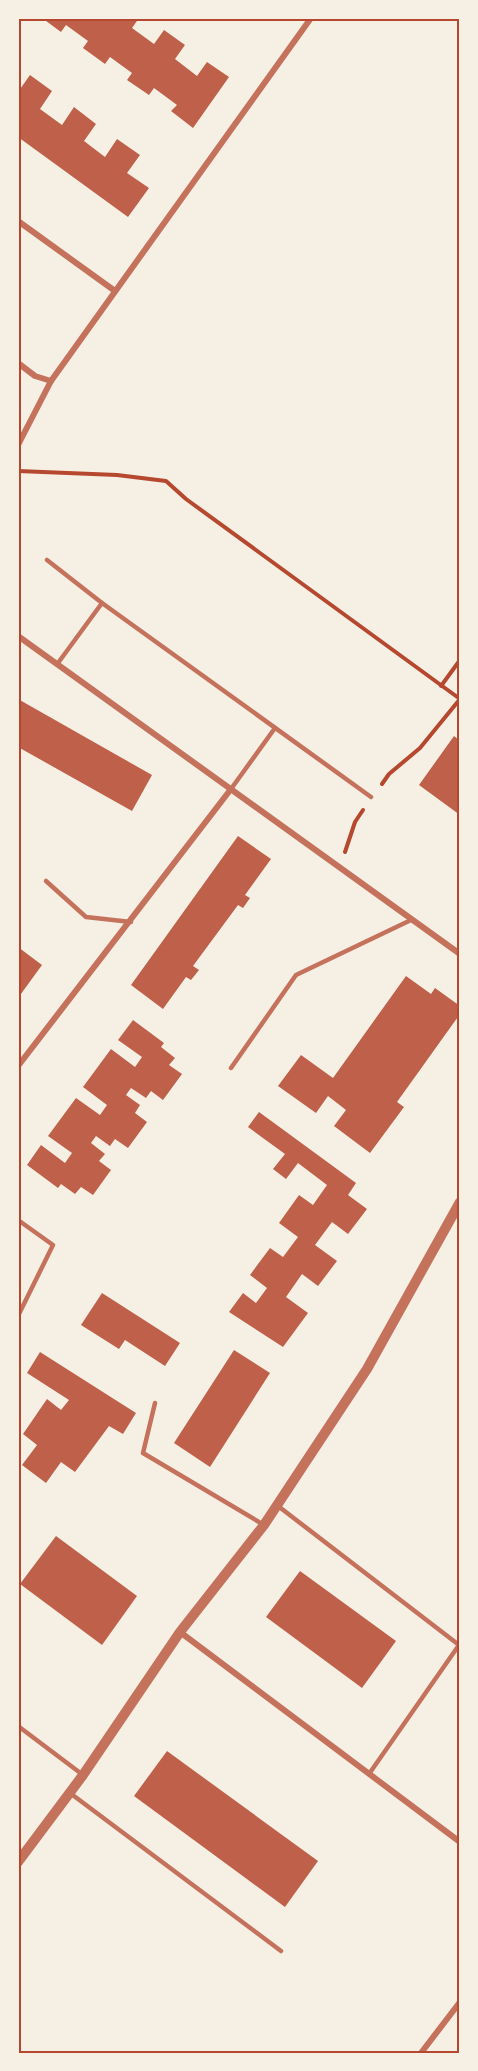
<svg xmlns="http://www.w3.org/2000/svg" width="478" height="2071" font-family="Lora,serif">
  <rect width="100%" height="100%" fill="#f6efe4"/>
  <g fill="#bf614a">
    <path d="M42,18H139L132,28L154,44L164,30L185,45L175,59L197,76L207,62L229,77L193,128L171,111L177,105L154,88L149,95L127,80L132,73L110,57L105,64L83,48L88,41L66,25L61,32Z"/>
    <path d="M30,75L52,91L40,109L62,125L74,107L96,124L84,141L105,157L117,139L140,155L127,173L149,188L128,217L18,137V92Z"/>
    <path d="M18,699L152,775L132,811L18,747Z"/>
    <path d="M454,736L460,741V815L419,785Z"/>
    <path d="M238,836L271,859L245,895L250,898L243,908L238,905L193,966L199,970L191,980L186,977L163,1009L131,985Z"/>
    <path d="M18,947L42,965L18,998Z"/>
    <path d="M406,976L431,994L435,988L460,1006V1014L397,1102L404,1107L370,1153L334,1126L346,1110L328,1096L316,1113L278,1086L301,1055L333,1078Z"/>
    <path d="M133,1020L164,1043L161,1047L175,1058L169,1065L182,1074L163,1100L151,1091L146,1098L131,1088L126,1095L140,1105L135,1113L147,1122L128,1148L115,1139L110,1146L96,1136L91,1143L105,1154L99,1161L111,1170L93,1195L81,1187L75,1194L61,1184L58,1188L27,1165L41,1145L65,1163L72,1153L48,1136L76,1098L100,1115L107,1105L83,1087L111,1049L135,1067L142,1057L118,1040Z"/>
    <path d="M259,1112L356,1183L348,1195L367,1209L348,1234L332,1222L315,1245L337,1261L318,1286L302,1274L286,1297L308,1313L283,1347L229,1312L243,1293L256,1303L267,1288L250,1275L270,1248L283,1257L298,1237L279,1223L299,1195L313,1205L327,1185L298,1163L286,1179L273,1169L285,1154L248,1127Z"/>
    <path d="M102,1293L180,1343L165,1366L125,1340L119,1349L81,1325Z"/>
    <path d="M234,1350L270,1373L210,1467L174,1443Z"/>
    <path d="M40,1352L136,1413L123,1434L109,1426L75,1472L61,1462L46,1483L22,1465L37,1445L23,1434L47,1399L61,1410L69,1400L27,1373Z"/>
    <path d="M56,1536L137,1596L102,1645L20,1584Z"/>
    <path d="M300,1571L396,1641L362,1688L266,1617Z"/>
    <path d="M167,1751L318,1861L285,1907L134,1796Z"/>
  </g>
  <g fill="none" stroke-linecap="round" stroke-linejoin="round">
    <g stroke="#b5482f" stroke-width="4">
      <path d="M18,471L117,475L166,481L186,499L460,699"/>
      <path d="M441,686L460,660"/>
      <path d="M382,784L389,774L420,748L460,699"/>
      <path d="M345,852L355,822L363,810"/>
    </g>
    <g stroke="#c5725c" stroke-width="4.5">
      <path d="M47,560L102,603L371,797"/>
      <path d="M58,663L102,603"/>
      <path d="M231,789L275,728"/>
      <path d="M46,881L86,917L131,922"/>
      <path d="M231,1068L296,975L411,920"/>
      <path d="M18,1220L53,1245L18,1316"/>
      <path d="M155,1403L143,1453L264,1525"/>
      <path d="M278,1506L459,1645L369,1774"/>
      <path d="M18,1726L83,1775"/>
      <path d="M70,1793L281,1951"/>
    </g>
    <g stroke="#c5725c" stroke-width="6">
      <path d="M18,221L115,291"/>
      <path d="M18,363L35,376L51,381"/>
      <path d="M18,445L51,381L311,18"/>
      <path d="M18,636L460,954"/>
      <path d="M18,1066L231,789"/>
      <path d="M180,1632L460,1842"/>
      <path d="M421,2053L460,2002"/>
    </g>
    <path stroke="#c5725c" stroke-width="10" d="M18,1862L83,1775L180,1632L264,1525L367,1369L460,1202"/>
  </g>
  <rect width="478" height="2071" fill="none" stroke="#f6efe4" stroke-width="39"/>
  <rect x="20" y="20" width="438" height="2032" fill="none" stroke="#b5482f" stroke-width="2"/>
</svg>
